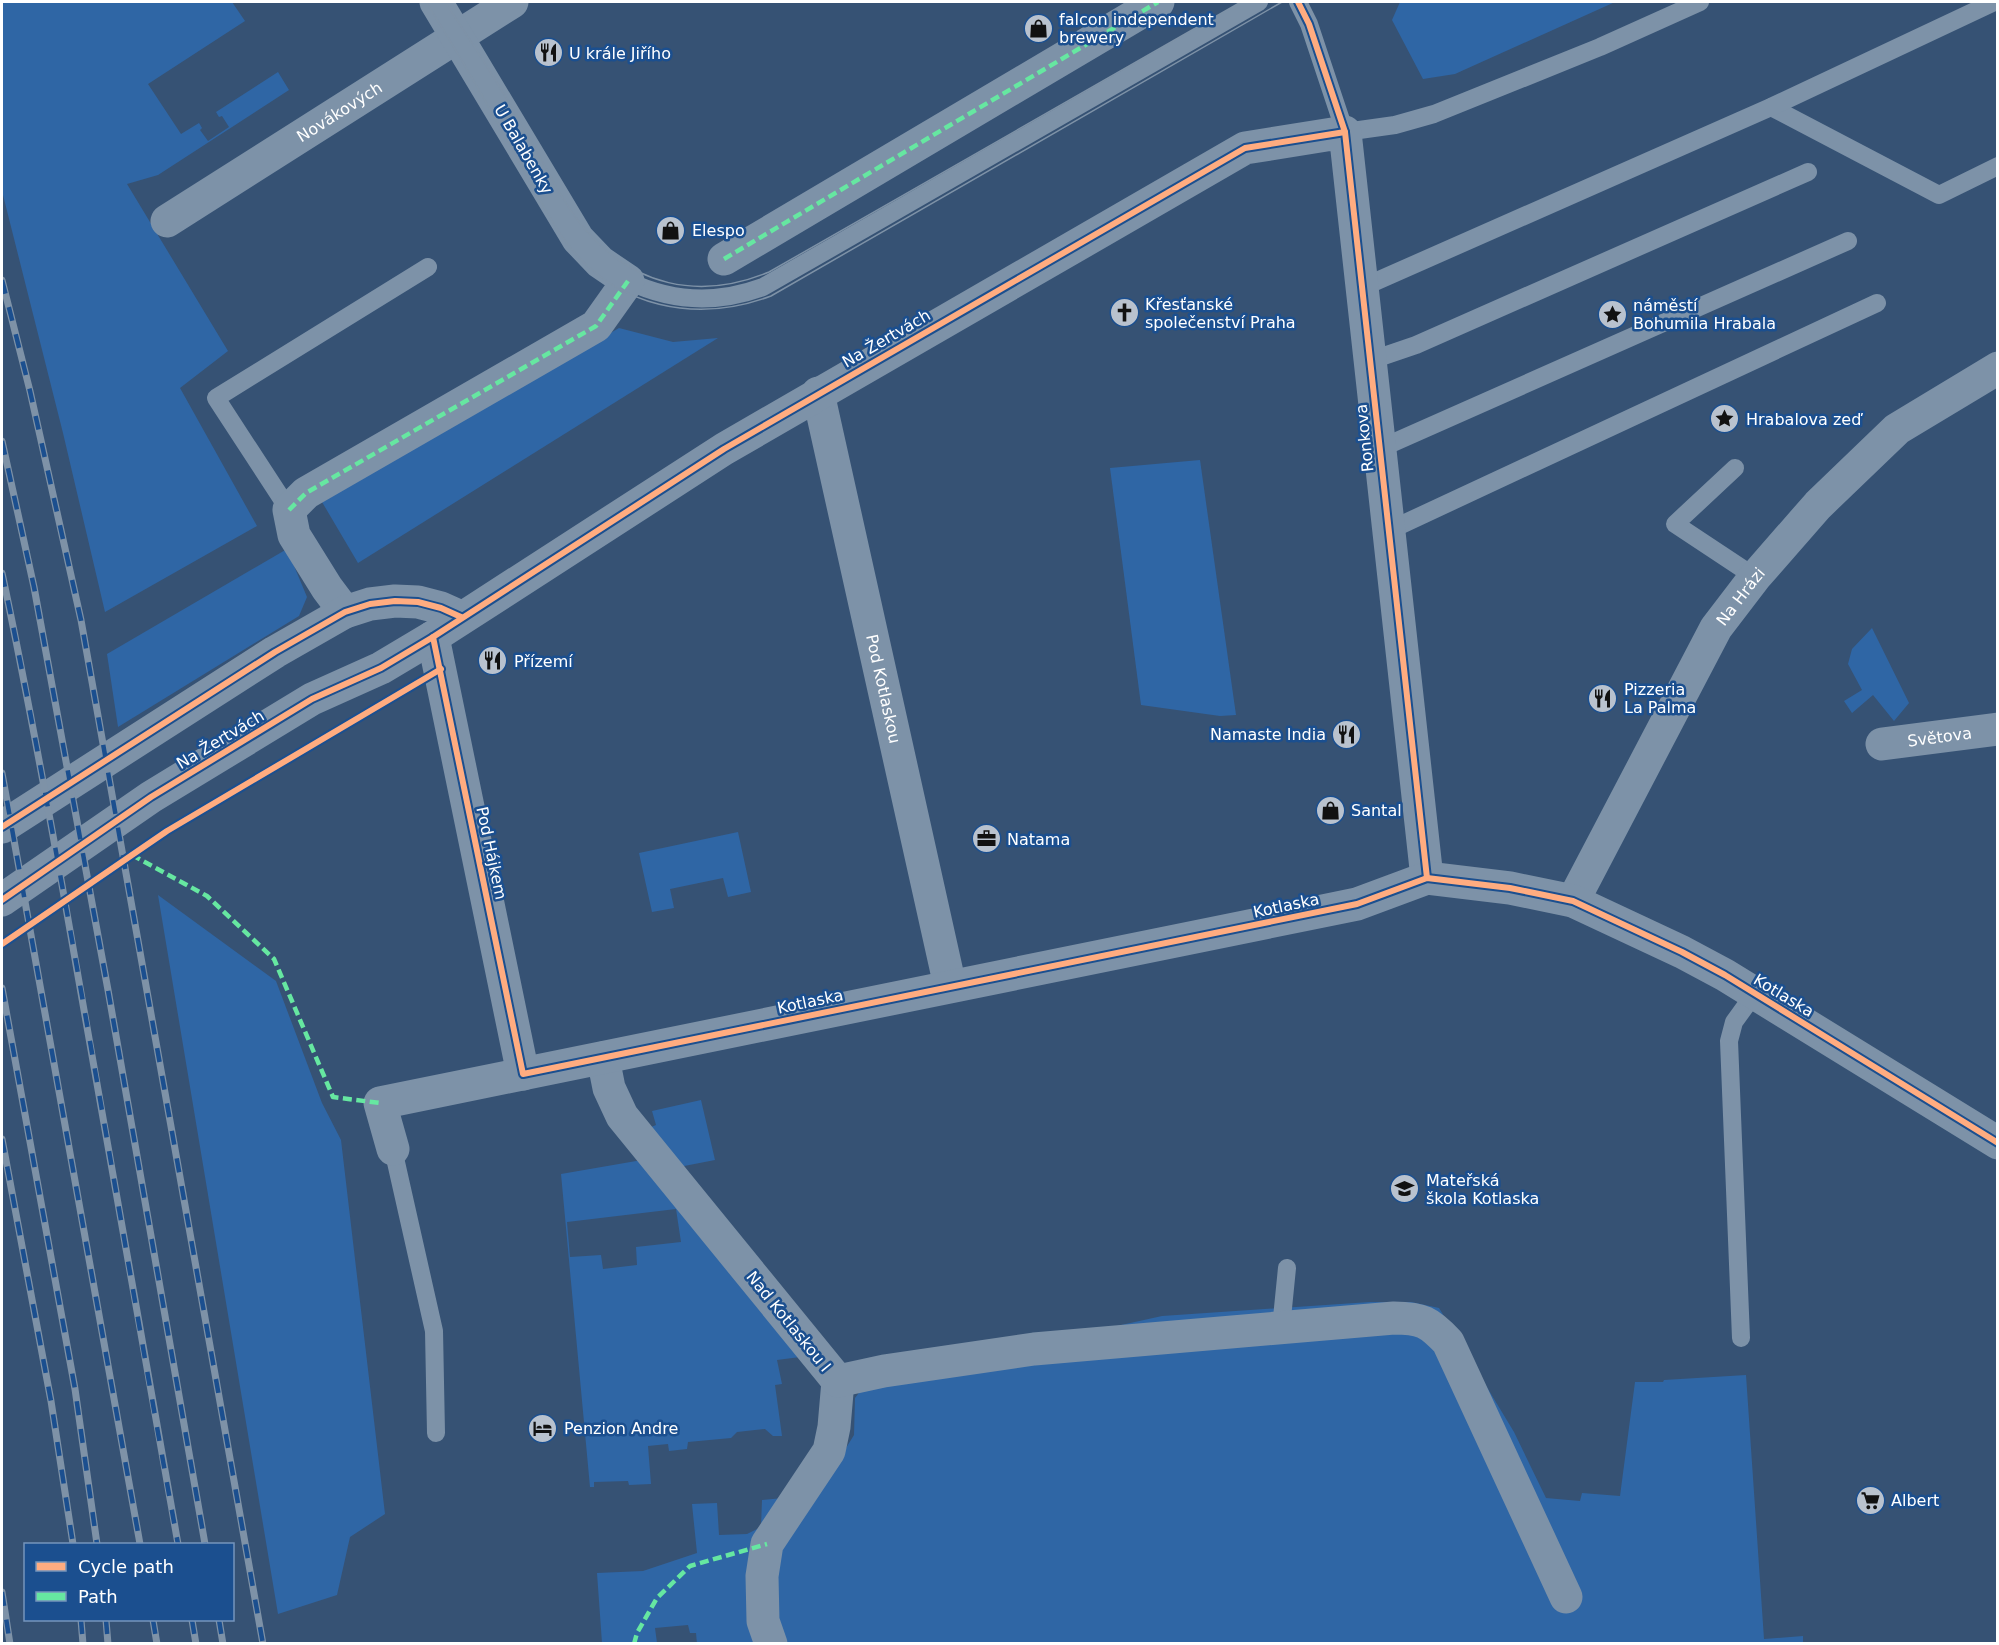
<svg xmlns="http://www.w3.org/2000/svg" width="1999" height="1645" font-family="'DejaVu Sans',sans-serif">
  <rect width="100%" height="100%" fill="#365274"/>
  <g fill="#2f66a5" fill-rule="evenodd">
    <path d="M2,2H232L245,21L148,84L181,134L199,123L202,128L200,130L208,141L229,127L222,116L219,117L216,112L278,72L289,90L158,175L127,184L228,351L180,388L257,526L105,612L63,433L2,191Z"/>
    <path d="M1400,2H1615L1466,69L1455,74L1423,79L1392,20Z"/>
    <path d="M619,328L673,342L718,338L358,563L322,502Z"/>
    <path d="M1200,460L1236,715L1220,716L1141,705L1110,468Z"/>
    <path d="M287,549L307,597L299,616L118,727L107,654Z"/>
    <path d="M1872,628L1909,703L1894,721L1873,695L1852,713L1844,701L1862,690L1848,664L1852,649Z"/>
    <path d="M738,832L751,892L728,897L723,878L670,889L674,908L652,912L639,853Z"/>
    <path d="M158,895L276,981L322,1103L341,1140L385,1514L350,1537L337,1595L278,1614Z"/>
    <path d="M701,1100L715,1160L679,1167L649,1128L656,1125L652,1111Z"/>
    <path d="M642,1160L800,1357L777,1360L782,1384L775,1385L782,1436H773L765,1429L737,1432L731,1438L688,1442L687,1449L669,1451L668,1444L648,1446L651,1484L629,1485L628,1481L594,1482V1487H590L561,1174ZM676,1209L681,1242L636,1247L637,1265L603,1269L601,1255L570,1257L567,1222Z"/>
    <path d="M1370,1302H1411L1439,1308L1514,1432L1546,1498L1580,1501L1582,1493L1620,1496L1635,1382H1663L1664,1380L1746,1375L1764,1639L1803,1636V1643L697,1644L696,1633H690L688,1625L655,1628L657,1643H602L597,1573L643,1571L697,1553L692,1504L717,1503L719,1535L747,1534L761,1527L762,1500L794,1497L814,1500L854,1435L855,1398L868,1381L1162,1316Z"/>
  </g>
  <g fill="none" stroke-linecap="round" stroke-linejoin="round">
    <g stroke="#7d92a8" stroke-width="18">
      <path d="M1298,2L1309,24L1345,132L1395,125L1434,114L1600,47L1700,2"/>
      <path d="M1771,107L1939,195L1998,166"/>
      <path d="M628,281C672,302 717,304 763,287L1259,2"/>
      <path d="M1361,288L1771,107L1994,2"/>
      <path d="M1369,361L1416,345L1808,172"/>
      <path d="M1379,449L1848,241"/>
      <path d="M1735,468L1675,524L1755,577"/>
      <path d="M289,510L216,398L428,267"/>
      <path d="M1388,531L1877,303"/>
      <path d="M393,1149L434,1331L436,1433"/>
      <path d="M1281,1328L1287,1268"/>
      <path d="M1741,1338L1729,1041L1734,1022L1755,993"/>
    </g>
    <g stroke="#7d92a8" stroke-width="33">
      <path id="s1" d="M167,221L512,2"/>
      <path d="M724,259L1158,2"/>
      <path id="s2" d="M818,393L950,986"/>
      <path d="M345,612L327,588L294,535L289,510L306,493L596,326L628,281L600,262L578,239L436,2"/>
      <path d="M433,637L523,1074"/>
      <path id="s3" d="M1882,744L1998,729"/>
      <path d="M2,827L275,652L345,612L370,604L395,601L418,602L441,608L461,617"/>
      <path d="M2,900L151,797L312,699L381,668L433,637L724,449L1245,148L1345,132L1427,878"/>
      <path id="s4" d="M1573,901L1716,628L1755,577L1818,505L1897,429L1998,368"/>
      <path d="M603,1058L609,1088L622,1116L838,1381L834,1427L829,1451L767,1544L762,1576L763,1621L771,1644"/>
      <path d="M393,1149L380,1103L1357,904L1427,878L1510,888L1573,901L1682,952L1725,975L1998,1143"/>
      <path d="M838,1381L884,1371L1034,1349L1394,1318C1422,1318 1429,1322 1448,1342L1566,1597"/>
    </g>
    <g stroke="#7e92a7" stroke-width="1.5">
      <path d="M426,2C456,49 484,98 511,147C529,178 545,213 566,242C616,308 696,324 771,296L1282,2"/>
      <path d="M445,2C473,44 500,86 525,130C543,161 561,201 584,228C633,286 699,301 769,272L1241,2"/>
    </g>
    <defs>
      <g id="rail">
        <path d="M2,280L30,391L81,620L263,1644"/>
        <path d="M2,441L34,587L108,990L205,1544"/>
        <path d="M2,573C24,676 43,780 62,885C102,1104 138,1325 178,1544"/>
        <path d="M2,773L140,1544"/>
        <path d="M2,988L75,1389L97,1544"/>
        <path d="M2,1139L51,1401L73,1544"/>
        <path d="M2,1592L10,1644"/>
        <path d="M81,1620L83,1644"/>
        <path d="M106,1620L108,1644"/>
        <path d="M153,1620L157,1644"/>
        <path d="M192,1620L196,1644"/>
        <path d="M219,1620L223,1644"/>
      </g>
    </defs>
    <use href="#rail" stroke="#7e92a7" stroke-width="7"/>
    <use href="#rail" stroke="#1b4f8f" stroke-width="4.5" stroke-dasharray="14" stroke-linecap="butt"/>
    <g stroke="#66e7a1" stroke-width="4.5" stroke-dasharray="9 4.5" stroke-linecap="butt">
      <path d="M724,259L1158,2"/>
      <path d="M289,510L306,493L596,326L628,281"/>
      <path d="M132,855L207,896L274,959L333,1097L380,1103"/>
      <path d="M634,1644L637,1633L657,1598L690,1566L767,1544"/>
    </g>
    <defs>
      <g id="cycleway">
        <path d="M1298,2L1309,24L1345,132L1427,878"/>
        <path d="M433,637L523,1074L1357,904L1427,878L1510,888L1573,901L1682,952L1725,975L1998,1143"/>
        <path d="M2,827L275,652L345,612L370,604L395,601L418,602L441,608L461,617"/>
        <path d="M2,900L151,797L312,699L381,668L433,637L724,449L1245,148L1345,132"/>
        <path d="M2,944L167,831L441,669"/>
      </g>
    </defs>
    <use href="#cycleway" stroke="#1b4f8f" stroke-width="10"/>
    <use href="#cycleway" stroke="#ffac80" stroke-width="6"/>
  </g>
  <defs>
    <symbol id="shop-disc" viewBox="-11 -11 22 22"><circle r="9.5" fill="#b9c2ce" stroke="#1b4f8f"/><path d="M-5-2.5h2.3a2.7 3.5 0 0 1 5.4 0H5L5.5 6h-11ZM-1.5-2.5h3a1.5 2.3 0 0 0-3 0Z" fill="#111"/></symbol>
    <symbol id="restaurant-disc" viewBox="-11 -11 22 22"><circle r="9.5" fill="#b9c2ce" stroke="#1b4f8f"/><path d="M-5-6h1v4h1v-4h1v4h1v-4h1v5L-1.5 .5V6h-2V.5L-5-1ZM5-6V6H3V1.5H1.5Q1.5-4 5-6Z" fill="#111"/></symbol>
    <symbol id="church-disc" viewBox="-11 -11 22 22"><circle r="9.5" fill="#b9c2ce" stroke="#1b4f8f"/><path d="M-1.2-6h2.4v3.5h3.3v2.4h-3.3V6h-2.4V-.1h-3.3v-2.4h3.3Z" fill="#111"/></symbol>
    <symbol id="sight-disc" viewBox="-11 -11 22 22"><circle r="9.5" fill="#b9c2ce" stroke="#1b4f8f"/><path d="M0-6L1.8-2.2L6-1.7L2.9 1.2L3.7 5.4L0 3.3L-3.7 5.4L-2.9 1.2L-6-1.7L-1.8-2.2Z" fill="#111"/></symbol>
    <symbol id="office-disc" viewBox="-11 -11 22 22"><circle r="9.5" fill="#b9c2ce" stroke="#1b4f8f"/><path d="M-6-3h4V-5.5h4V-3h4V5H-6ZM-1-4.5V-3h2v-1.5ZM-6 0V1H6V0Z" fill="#111"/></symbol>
    <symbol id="school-disc" viewBox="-11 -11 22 22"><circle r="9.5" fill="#b9c2ce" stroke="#1b4f8f"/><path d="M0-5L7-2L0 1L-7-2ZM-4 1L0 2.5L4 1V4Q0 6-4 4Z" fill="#111"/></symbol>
    <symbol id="hotel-disc" viewBox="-11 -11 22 22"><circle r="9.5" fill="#b9c2ce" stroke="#1b4f8f"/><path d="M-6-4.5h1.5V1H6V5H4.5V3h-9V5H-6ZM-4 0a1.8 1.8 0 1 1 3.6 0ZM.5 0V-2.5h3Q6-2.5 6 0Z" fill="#111"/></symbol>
    <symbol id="supermarket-disc" viewBox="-11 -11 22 22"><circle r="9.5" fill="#b9c2ce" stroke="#1b4f8f"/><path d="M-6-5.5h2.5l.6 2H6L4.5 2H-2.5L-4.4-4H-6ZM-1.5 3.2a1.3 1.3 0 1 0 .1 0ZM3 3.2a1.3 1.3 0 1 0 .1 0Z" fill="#111"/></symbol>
  </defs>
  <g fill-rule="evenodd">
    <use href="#shop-disc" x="1022" y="12" width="33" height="33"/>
    <use href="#restaurant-disc" x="532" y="36" width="33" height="33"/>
    <use href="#shop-disc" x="654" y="214" width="33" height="33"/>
    <use href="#church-disc" x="1108" y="296" width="33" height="33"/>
    <use href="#sight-disc" x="1596" y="298" width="33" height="33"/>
    <use href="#sight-disc" x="1708" y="402" width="33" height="33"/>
    <use href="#restaurant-disc" x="476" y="644" width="33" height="33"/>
    <use href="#restaurant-disc" x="1586" y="682" width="33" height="33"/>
    <use href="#restaurant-disc" x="1330" y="718" width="33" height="33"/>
    <use href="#shop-disc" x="1314" y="794" width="33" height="33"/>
    <use href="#office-disc" x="970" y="822" width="33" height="33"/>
    <use href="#school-disc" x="1388" y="1172" width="33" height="33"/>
    <use href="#hotel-disc" x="526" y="1412" width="33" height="33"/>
    <use href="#supermarket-disc" x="1854" y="1484" width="33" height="33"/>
  </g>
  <g text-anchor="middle" stroke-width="5" stroke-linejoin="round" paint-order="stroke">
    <g font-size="16" fill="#fff" stroke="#1b4f8f" text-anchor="start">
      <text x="1059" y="25">falcon independent<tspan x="1059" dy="18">brewery</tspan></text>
      <text x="569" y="59">U krále Jiřího</text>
      <text x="692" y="236">Elespo</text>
      <text x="1145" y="310">Křesťanské<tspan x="1145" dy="18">společenství Praha</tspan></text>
      <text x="1633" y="311">náměstí<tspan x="1633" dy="18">Bohumila Hrabala</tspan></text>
      <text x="1746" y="425">Hrabalova zeď</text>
      <text x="514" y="667">Přízemí</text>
      <text x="1624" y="695">Pizzeria<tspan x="1624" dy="18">La Palma</tspan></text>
      <text x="1326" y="740" text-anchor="end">Namaste India</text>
      <text x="1351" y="816">Santal</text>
      <text x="1007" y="845">Natama</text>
      <text x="1426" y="1186">Mateřská<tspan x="1426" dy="18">škola Kotlaska</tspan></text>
      <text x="564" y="1434">Penzion Andre</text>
      <text x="1891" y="1506">Albert</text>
    </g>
    <g font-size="16" fill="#fff" stroke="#1b4f8f">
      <text dy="6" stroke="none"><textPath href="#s1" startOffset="204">Novákových</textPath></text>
      <text transform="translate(524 149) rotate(60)" y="6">U Balabenky</text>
      <text transform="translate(886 338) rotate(-30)" y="6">Na Žertvách</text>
      <text transform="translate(1364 438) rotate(-96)" y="6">Ronkova</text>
      <text dy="6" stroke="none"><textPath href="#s4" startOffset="348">Na Hrázi</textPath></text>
      <text dy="6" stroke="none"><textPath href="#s2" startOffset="303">Pod Kotlaskou</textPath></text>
      <text dy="6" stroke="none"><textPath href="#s3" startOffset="58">Světova</textPath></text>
      <text transform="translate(220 739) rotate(-31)" y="6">Na Žertvách</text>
      <text transform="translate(492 853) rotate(78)" y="6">Pod Hájkem</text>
      <text transform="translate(1286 905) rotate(-12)" y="6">Kotlaska</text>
      <text transform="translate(1784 995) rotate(31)" y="6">Kotlaska</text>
      <text transform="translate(810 1001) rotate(-12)" y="6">Kotlaska</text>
      <text transform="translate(789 1321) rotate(51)" y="6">Nad Kotlaskou Ⅰ</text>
    </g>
  </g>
  <rect width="1999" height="1645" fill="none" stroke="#ffffff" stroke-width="6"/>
  <rect x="24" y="1543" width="210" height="78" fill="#1b4f8f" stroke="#7695bc" stroke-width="1.5"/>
  <rect x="36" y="1562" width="30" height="9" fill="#ffac80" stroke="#7695bc" stroke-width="1.5"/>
  <text x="78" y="1573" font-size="18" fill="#ffffff">Cycle path</text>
  <rect x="36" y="1592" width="30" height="9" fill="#66e7a1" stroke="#7695bc" stroke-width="1.5"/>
  <text x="78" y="1603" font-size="18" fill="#ffffff">Path</text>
</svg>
